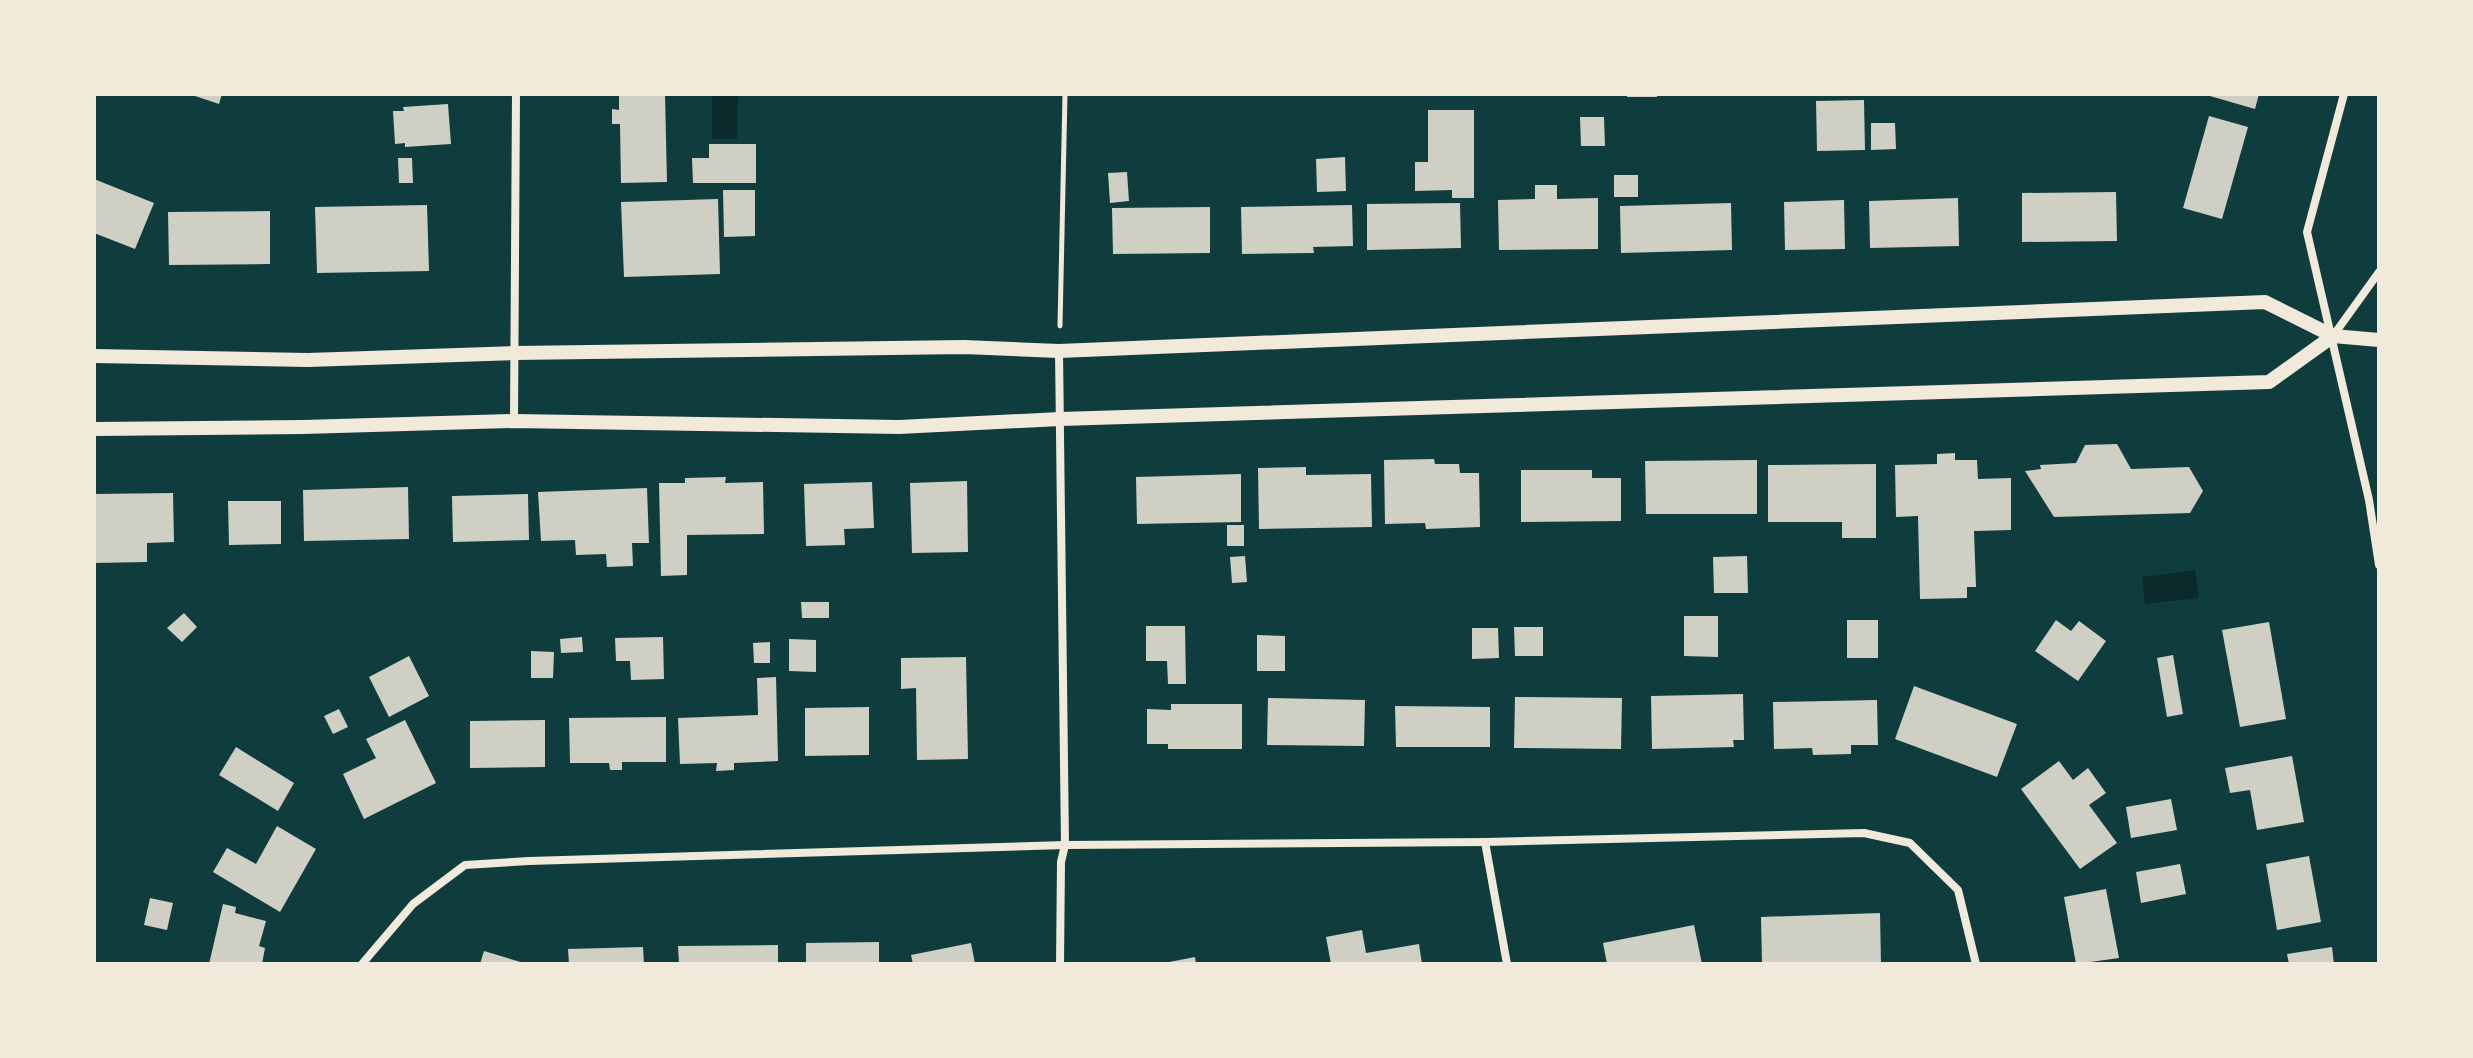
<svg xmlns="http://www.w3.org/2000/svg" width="2473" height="1058" font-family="'Crimson Pro',serif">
  <rect width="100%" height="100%" fill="#0f3d3e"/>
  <g fill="#0a2a2b">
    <path d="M712,94H738L737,139H712Z"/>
    <path d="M2195,570L2199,598L2145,604L2142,577Z"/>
  </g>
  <g fill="#cfcfc3">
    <path d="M189,94H222L219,104Z"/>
    <path d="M619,94H665L667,182L621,183L620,124H612V109L619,110Z"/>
    <rect x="1627" y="94" width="30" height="3"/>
    <path d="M2203,94H2259L2255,109Z"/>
    <path d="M1864,100L1865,150L1817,151L1816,101Z"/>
    <path d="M448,104L451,144L405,147V143L395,144L393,111H404L403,107Z"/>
    <path d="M1428,110H1474V198H1452V190L1415,191V162H1428Z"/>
    <path d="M2209,116L2248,127L2222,219L2183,208Z"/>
    <path d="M1580,117H1604L1605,146H1581Z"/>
    <path d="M1871,123H1895L1896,149L1871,150Z"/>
    <path d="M709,144H756V183H693L692,158H709Z"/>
    <path d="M1345,157L1346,191L1317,192L1316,159Z"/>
    <path d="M398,158H412L413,183H399Z"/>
    <path d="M1127,172L1129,201L1110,203L1108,173Z"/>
    <rect x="1614" y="175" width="24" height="22"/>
    <path d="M94,179L154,203L135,249L94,233Z"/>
    <path d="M1535,185H1557V199L1598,198V249L1499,250L1498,200L1535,199Z"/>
    <path d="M723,190H755V236L724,237Z"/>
    <path d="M2116,192L2117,241L2022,242V193Z"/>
    <path d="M1958,198L1959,246L1870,248L1869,201Z"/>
    <path d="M718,199L720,274L624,277L621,202Z"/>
    <path d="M1844,200L1845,249L1785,250L1784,202Z"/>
    <path d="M1460,203L1461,248L1367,250V204Z"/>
    <path d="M1731,203L1732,250L1621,253L1620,206Z"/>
    <path d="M427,205L429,271L317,273L315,207Z"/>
    <path d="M1352,205L1353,246L1313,247L1314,253L1242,254L1241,207Z"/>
    <path d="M1210,207V253L1113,254L1112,208Z"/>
    <path d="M270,211V264L169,265L168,212Z"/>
    <path d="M2117,444L2131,469L2189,467L2203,491L2190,513L2054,517L2025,471L2041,469L2040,465L2076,463L2085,445Z"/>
    <path d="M1955,453V460H1977L1978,479L2011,478V530L1974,531L1976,587H1967V598L1920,599L1918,516L1896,517L1895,465L1937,464V454Z"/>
    <path d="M1434,459L1435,464H1459L1460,473H1479L1480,527L1426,529L1425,523L1385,524L1384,460Z"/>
    <path d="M1757,460V514H1646L1645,461Z"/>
    <path d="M1876,464V538H1842V522H1768V465Z"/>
    <path d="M1306,467V475L1371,474L1372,527L1259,529L1258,468Z"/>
    <path d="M1521,470H1592V478H1621V521L1521,522Z"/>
    <path d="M1241,474V522L1137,524L1136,477Z"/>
    <path d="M726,477L725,483L763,482L764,534L687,535V575L661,576L659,483H685V478Z"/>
    <path d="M967,481L968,552L912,553L910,483Z"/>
    <path d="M872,482L874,528L844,529L845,545L806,546L804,484Z"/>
    <path d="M408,487L409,539L304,541L303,490Z"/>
    <path d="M647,488L649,543H632L633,566L607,567L606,554L576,555L575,540L541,541L538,492Z"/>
    <path d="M173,493L174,542L147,543V562L94,563V494Z"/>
    <path d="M528,494L529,540L453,542L452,496Z"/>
    <path d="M228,501H281V544L229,545Z"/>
    <rect x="1227" y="525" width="17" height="21"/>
    <path d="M1245,556L1247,582L1232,583L1230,557Z"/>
    <path d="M1747,556L1748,593H1714L1713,557Z"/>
    <path d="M801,602H829V618H802Z"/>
    <path d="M184,613L197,627L182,642L167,628Z"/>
    <path d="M1684,616H1718V657L1684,656Z"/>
    <rect x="1847" y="620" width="31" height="38"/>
    <path d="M2056,620L2071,631L2079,621L2106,641L2078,681L2035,651Z"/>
    <path d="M2269,622L2286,719L2240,727L2222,630Z"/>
    <path d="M1146,626H1185L1186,684H1168L1167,661H1146Z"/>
    <path d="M1514,627H1543V656H1515Z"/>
    <path d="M1472,628H1498L1499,658L1472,659Z"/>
    <path d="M1257,635L1285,636V671H1257Z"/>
    <path d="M582,637L583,652L561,653L560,639Z"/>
    <path d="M663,637L664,679L631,680L630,661H616L615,638Z"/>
    <path d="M789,639L816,640V672L789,671Z"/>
    <path d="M770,642V663H754L753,643Z"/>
    <path d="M531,651L554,652L553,678H531Z"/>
    <path d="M2173,655L2183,714L2167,717L2157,658Z"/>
    <path d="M409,656L429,696L389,717L369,677Z"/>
    <path d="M966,657L968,759L917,760L916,688L901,689V658Z"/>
    <path d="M776,677L778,761L734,763V770L716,771L717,763L680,764L678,718L758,715L757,678Z"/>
    <path d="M1914,686L2017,724L1997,777L1895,739Z"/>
    <path d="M1743,694L1744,740H1733L1734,747L1652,749L1651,696Z"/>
    <path d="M1515,697L1622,698L1621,749L1514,748Z"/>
    <path d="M1268,698L1365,700L1364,746L1267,745Z"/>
    <path d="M1877,700L1878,745H1851V754L1813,755L1812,748L1774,749L1773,702Z"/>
    <path d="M1171,704H1242V749H1168V744H1147V709L1171,710Z"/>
    <path d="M1395,706L1490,707V747H1396Z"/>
    <path d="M869,707V755L805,756V708Z"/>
    <path d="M339,709L348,727L333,734L324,716Z"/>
    <path d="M666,717V762H622V770H610L609,763H570L569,718Z"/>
    <path d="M405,720L436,783L364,819L343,774L376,758L366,739Z"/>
    <path d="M545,720V767L470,768V721Z"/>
    <path d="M236,747L294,783L278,811L219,775Z"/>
    <path d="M2292,756L2304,822L2257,830L2250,790L2230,793L2225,768Z"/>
    <path d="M2059,761L2073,780L2088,768L2106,793L2089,805L2117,843L2080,869L2021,789Z"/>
    <path d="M2171,799L2177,830L2131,838L2126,807Z"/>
    <path d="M277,826L316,849L280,912L213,872L227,848L256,864Z"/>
    <path d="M2309,856L2321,922L2277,930L2266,864Z"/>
    <path d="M2180,864L2186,894L2141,903L2136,872Z"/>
    <path d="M2106,889L2119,958L2076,964L2064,897Z"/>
    <path d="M150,898L173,903L167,930L144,925Z"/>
    <path d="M223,904L236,907L235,913L266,921L259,946L265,948L262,964H209Z"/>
    <path d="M1880,913L1881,964H1762L1761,917Z"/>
    <path d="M1694,925L1702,964H1607L1603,943Z"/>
    <path d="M1362,930L1366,953L1419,944L1422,964H1331L1326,937Z"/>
    <path d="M879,942V964H806V943Z"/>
    <path d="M971,943L975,964H913L911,955Z"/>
    <path d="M778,945V964H679L678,946Z"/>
    <path d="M643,947L644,964H569L568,949Z"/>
    <path d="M2332,947L2334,964H2289L2287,954Z"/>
    <path d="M484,951L524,963V964H480Z"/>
    <path d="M1195,957L1196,964H1164V963Z"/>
  </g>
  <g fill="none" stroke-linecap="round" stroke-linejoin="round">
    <path stroke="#f1e9da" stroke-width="5" d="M1060,326L1065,94"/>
    <g stroke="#f1e9da" stroke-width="8">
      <path d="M2344,94L2307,232L2369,500L2379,565"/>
      <path d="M2333,336L2379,272"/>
      <path d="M1059,351L1065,845L1061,862L1060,964"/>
      <path d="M514,421L516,94"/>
      <path d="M1485,842L1507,964"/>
      <path d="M362,964L413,904L465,865L529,861L1065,845L1485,842L1864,833L1910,843L1958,890L1976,964"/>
    </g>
    <g stroke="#f1e9da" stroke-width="14">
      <path d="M94,356L308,360L514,353L964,347L1059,351L2265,302L2333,336L2379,340"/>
      <path d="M94,429L303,427L514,421L899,427L1060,419L2269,382L2333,336"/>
    </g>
  </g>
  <rect width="2473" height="1058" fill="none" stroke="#f1e9da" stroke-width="192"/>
</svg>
